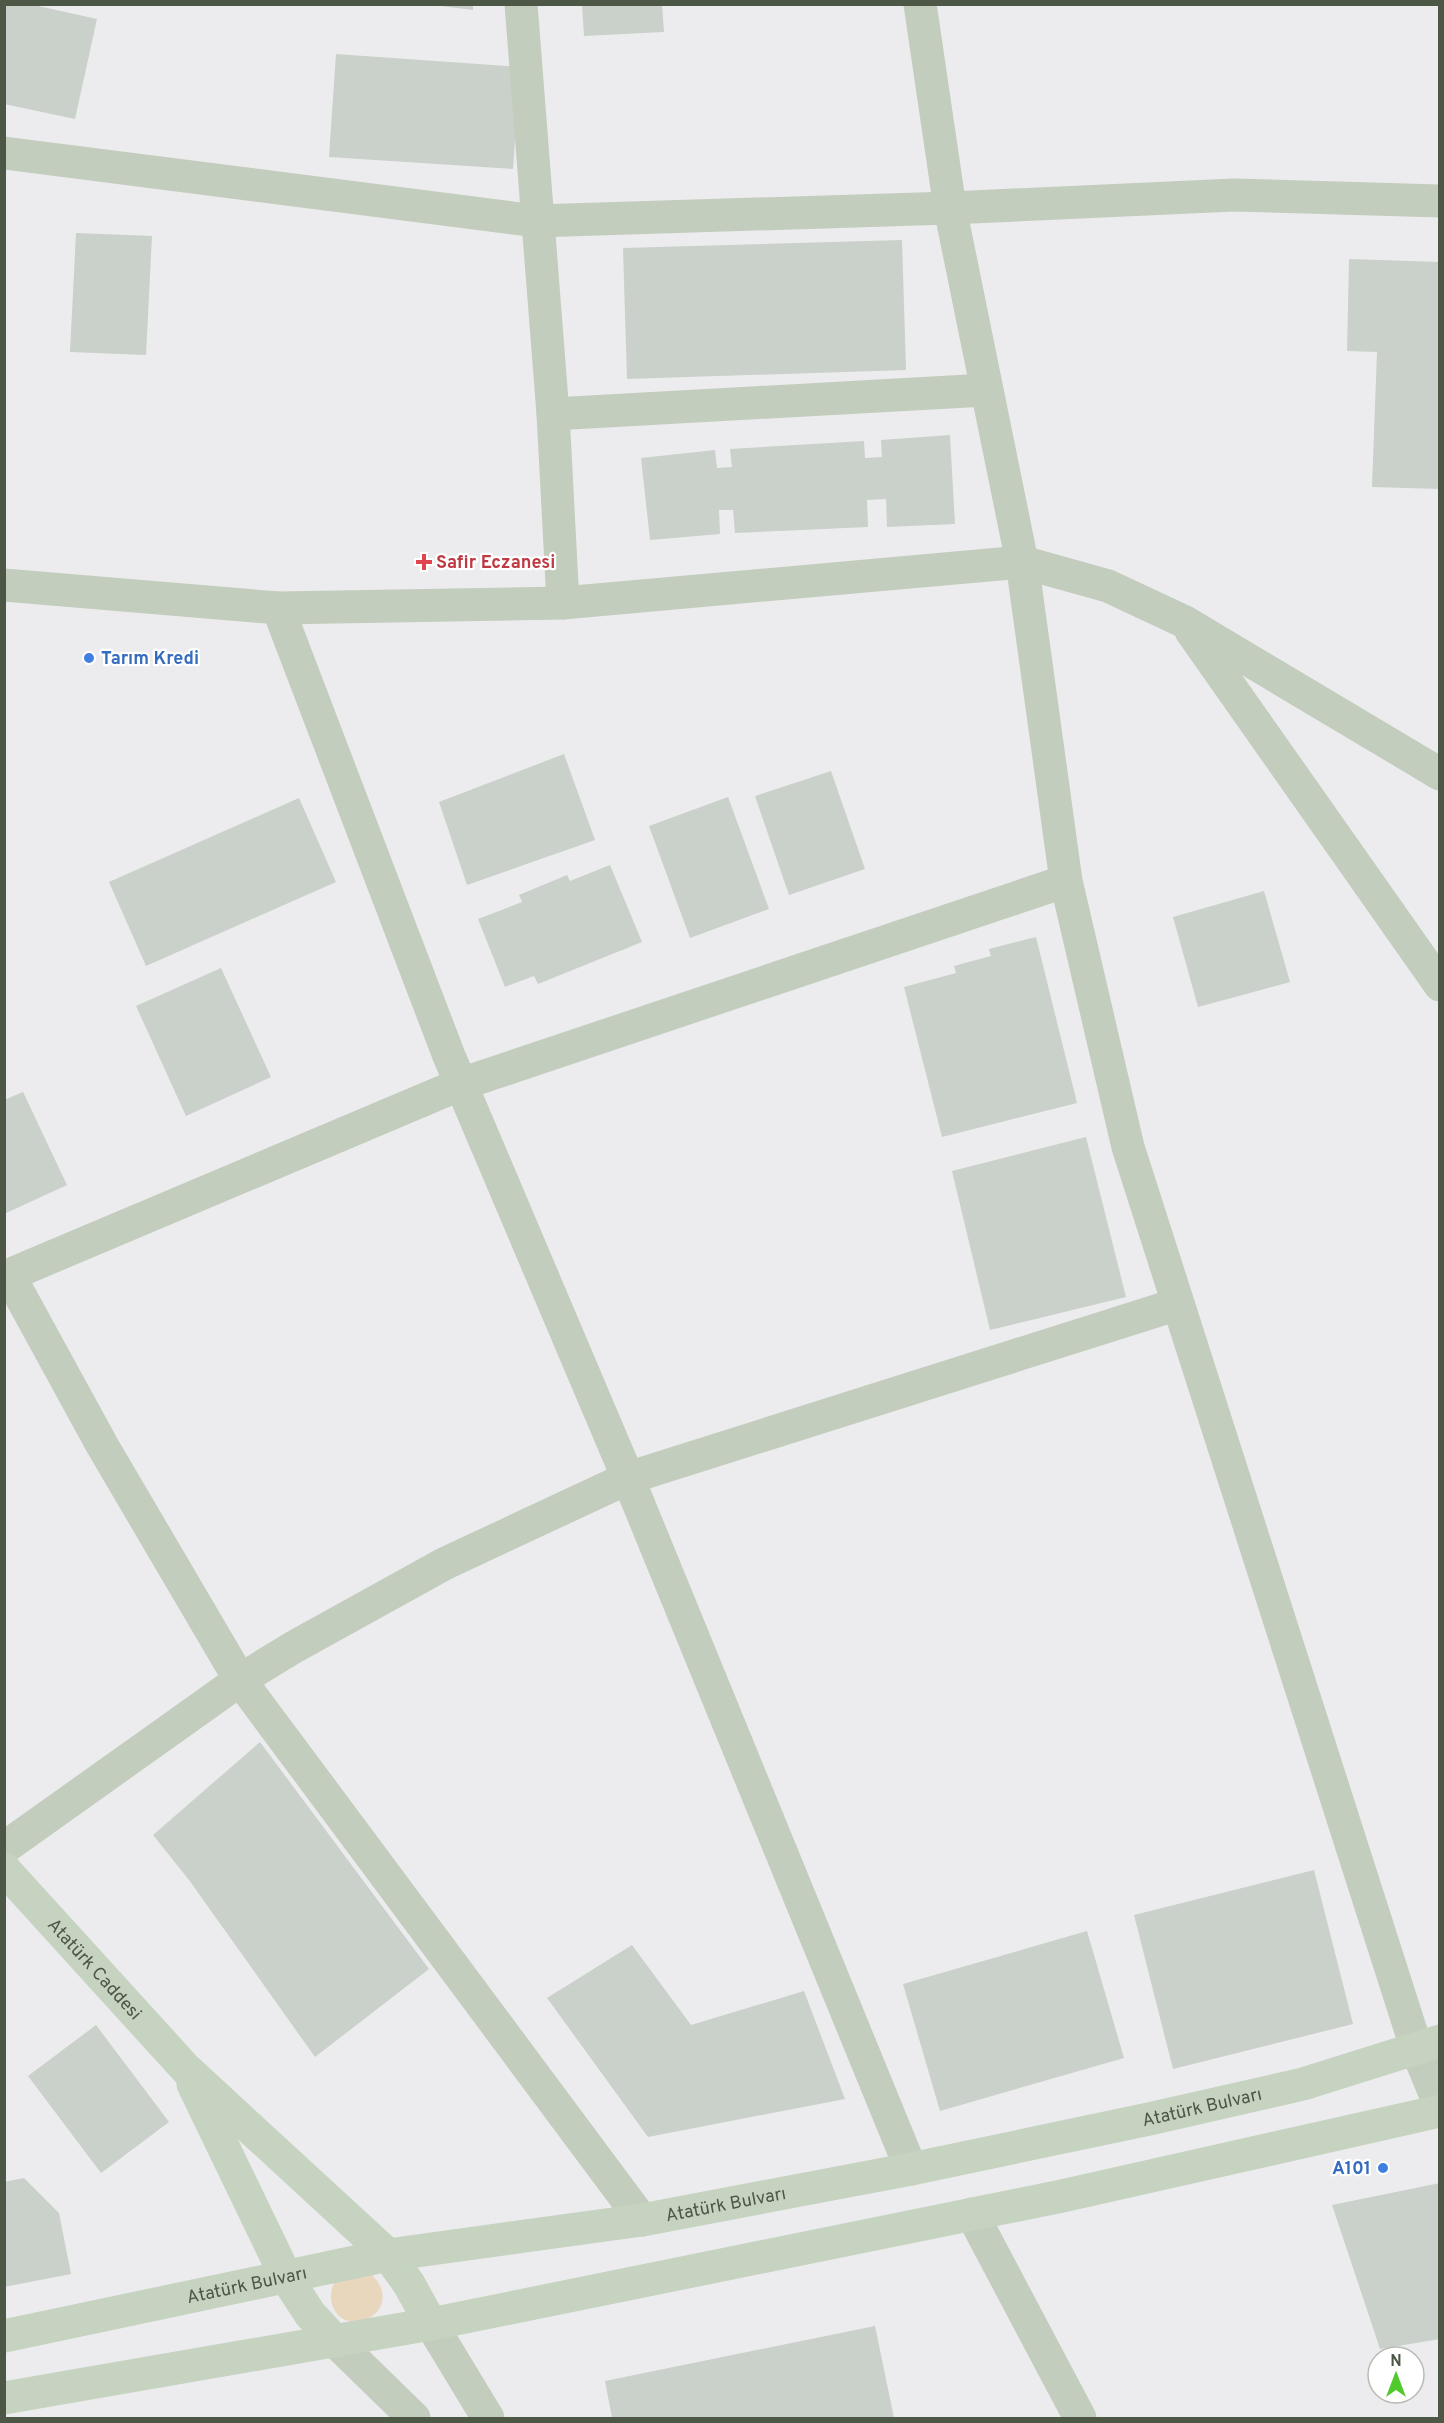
<svg xmlns="http://www.w3.org/2000/svg" width="1444" height="2423" font-family="Overpass,sans-serif">
  <rect width="100%" height="100%" fill="#ececee"/>
  <path fill="#e9d7bd" d="M371,2274C409,2311 343,2343 332,2304C329,2293 332,2286 338,2277Z"/>
  <g fill="#cad0ca">
    <path d="M4,4H29L97,19L75,119L4,104Z"/>
    <path d="M425,4H473V10Z"/>
    <path d="M582,4H662L664,32L584,36Z"/>
    <path d="M336,54L520,67L513,169L329,157Z"/>
    <path d="M76,233L152,236L146,355L70,352Z"/>
    <path d="M902,240L906,370L627,379L623,248Z"/>
    <path d="M1349,259L1440,262V489L1372,487L1377,352L1347,351Z"/>
    <path d="M950,435L955,524L887,527L886,499L867,500L868,527L735,533L733,510H719L720,534L650,540L641,458L715,450L717,468L732,467L730,449L864,441L865,458L882,457L881,440Z"/>
    <path d="M564,754L595,840L467,885L439,802Z"/>
    <path d="M831,771L865,869L789,895L755,796Z"/>
    <path d="M728,797L769,909L690,938L649,826Z"/>
    <path d="M299,798L336,882L146,966L109,882Z"/>
    <path d="M610,865L642,942L538,984L534,976L505,987L478,919L522,902L519,895L567,875L570,881Z"/>
    <path d="M1264,891L1290,982L1198,1007L1173,917Z"/>
    <path d="M1036,937L1077,1103L942,1137L904,987L956,973L954,966L991,956L989,949Z"/>
    <path d="M221,968L271,1077L186,1116L136,1006Z"/>
    <path d="M23,1092L67,1185L4,1214V1100Z"/>
    <path d="M1086,1137L1126,1297L990,1330L952,1171Z"/>
    <path d="M260,1742L429,1969L315,2057L189,1880L153,1835Z"/>
    <path d="M1314,1870L1353,2024L1173,2069L1134,1915Z"/>
    <path d="M1087,1931L1124,2058L940,2111L903,1984Z"/>
    <path d="M632,1945L691,2025L804,1991L845,2099L648,2137L547,1998Z"/>
    <path d="M96,2025L169,2122L101,2173L28,2076Z"/>
    <path d="M24,2178L59,2213L71,2274L4,2287V2182Z"/>
    <path d="M1440,2183V2339L1380,2349L1332,2205Z"/>
    <path d="M875,2326L894,2418H612L605,2381Z"/>
  </g>
  <g fill="none" stroke-linecap="round" stroke-linejoin="round">
    <g stroke="#c3cdbe" stroke-width="33">
      <path d="M521,4L553,414L563,603"/>
      <path d="M920,4L950,208L1022,562L1066,881L1128,1147L1417,2050L1440,2106"/>
      <path d="M4,153L536,221L950,208L1234,195L1440,201"/>
      <path d="M553,414L986,390"/>
      <path d="M4,585L278,608L563,603L1022,562L1108,586L1185,622L1440,774"/>
      <path d="M278,608L449,1056L628,1478L911,2169"/>
      <path d="M1191,631L1440,985"/>
      <path d="M4,1848L240,1680L294,1647L444,1564L628,1478L1178,1304"/>
      <path d="M972,2214L1080,2418"/>
      <path d="M642,2220L240,1680L102,1445L9,1275L461,1084L1066,881"/>
      <path d="M431,2324L488,2418"/>
      <path d="M335,2341L414,2418"/>
    </g>
    <g stroke="#c5d3c0" stroke-width="33">
      <path id="s1" d="M4,1869L186,2069L388,2255L409,2284L431,2324"/>
      <path d="M193,2084L286,2277L310,2314L335,2341"/>
      <path id="s2" d="M4,2336L388,2255L642,2220L911,2169L1149,2119L1303,2084L1440,2041"/>
      <path d="M4,2398L431,2324L1062,2196L1440,2111"/>
    </g>
  </g>
  <path fill="#e0444e" stroke="#fff" stroke-width="2" d="M421 553h6v6h6v6h-6v6h-6v-6h-6v-6h6z"/>
  <g fill="#3f7fe0" stroke="#fff" stroke-width="2">
    <circle cx="89" cy="658" r="6"/>
    <circle cx="1383" cy="2168" r="6"/>
  </g>
  <g text-anchor="middle" stroke-width="4.5" stroke-linejoin="round" paint-order="stroke">
    <g font-size="18" font-weight="bold" fill="#be3a42" stroke="#fff" text-anchor="start">
      <text x="436" y="568">Safir Eczanesi</text>
    </g>
    <g font-size="18" font-weight="bold" fill="#366cbe" stroke="#fff" text-anchor="start">
      <text x="101" y="664">Tarım Kredi</text>
      <text x="1371" y="2174" text-anchor="end">A101</text>
    </g>
    <g font-size="18" fill="#4c5746" stroke="#fff">
      <text dy="6" stroke="none"><textPath href="#s1" startOffset="135">Atatürk Caddesi</textPath></text>
      <text dy="6" stroke="none"><textPath href="#s2" startOffset="1220">Atatürk Bulvarı</textPath></text>
      <text dy="6" stroke="none"><textPath href="#s2" startOffset="734">Atatürk Bulvarı</textPath></text>
      <text dy="6" stroke="none"><textPath href="#s2" startOffset="248">Atatürk Bulvarı</textPath></text>
    </g>
  </g>
  <rect width="1444" height="2423" fill="none" stroke="#4c5746" stroke-width="12"/>
  <g transform="translate(1396 2375)"><circle r="28" fill="#ffffff" stroke="#b7bcb5" stroke-width="1.5"/>
  <path d="M0-4.5L10 22L0 15L-10 22Z" fill="#50c92b"/>
  <text y="-9" font-size="16" font-weight="bold" text-anchor="middle" fill="#4c5746">N</text>
  </g>
</svg>
